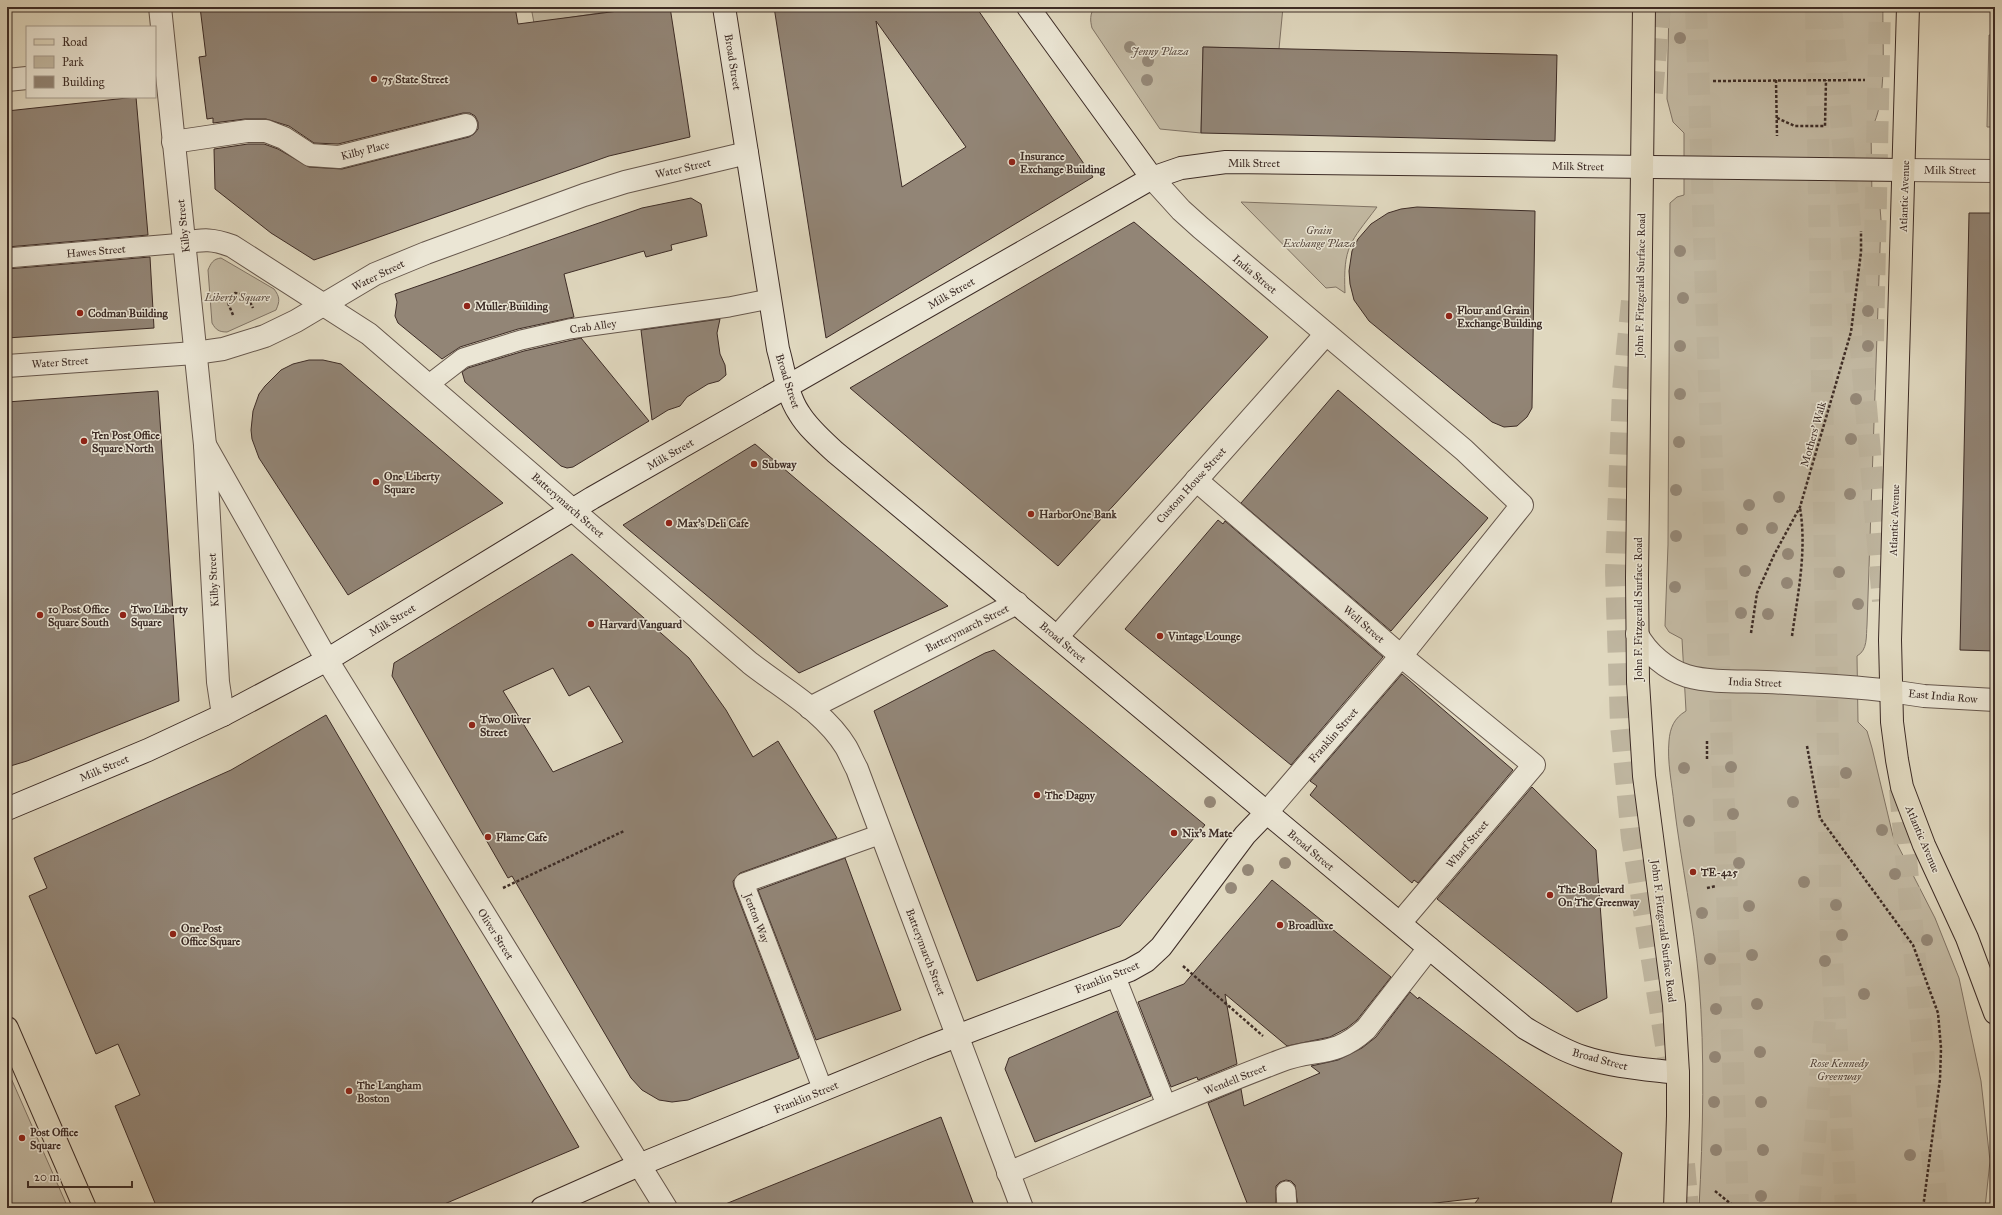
<svg xmlns="http://www.w3.org/2000/svg" width="2002" height="1215" font-family="'IM FELL Great Primer',serif">
  <rect width="100%" height="100%" fill="#e0d8bf"/>
  <filter id="stains"><feTurbulence type="fractalNoise" baseFrequency=".005" numOctaves="4"/><feColorMatrix values="0 0 0 0 .2 0 0 0 0 .09 0 0 0 0 .02 0 0 0 .5 -.17"/></filter>
  <radialGradient id="worn" r=".72"><stop offset=".6" stop-color="#630" stop-opacity="0"/><stop offset="1" stop-color="#630" stop-opacity=".3"/></radialGradient>
  <g fill="#c4bba5" stroke="#807466">
    <path d="M531,7H638L534,23Z"/>
    <path d="M1094,7H1283L1279,49L1203,47L1201,133L1160,129L1092,28C1090,20 1090,15 1094,7Z"/>
    <path d="M1669,7H1883C1882,40 1888,102 1871,129L1872,201L1880,207L1881,220L1867,625C1866,636 1868,650 1857,656L1858,722L1867,731L1872,748L1893,836L1935,918L1959,978L1981,1081L1990,1161L1985,1208H1699C1703,1133 1705,1056 1699,981C1694,922 1681,863 1674,804C1672,784 1667,762 1669,741C1670,728 1674,718 1686,711L1682,639L1669,632L1665,626L1668,545L1670,203L1677,197L1684,195V133L1673,122L1667,99Z"/>
    <path d="M1989,35H1995V127H1987Z"/>
    <path d="M1241,202L1377,207C1350,243 1343,246 1345,293L1336,287L1326,288Z"/>
    <path d="M221,258L274,289C280,297 280,301 276,310L227,332C219,332 216,330 212,323L208,270C211,263 213,259 221,258Z"/>
    <path d="M7,1069L68,1208H7Z"/>
  </g>
  <g fill="#928576" stroke="#3d2c26" fill-rule="evenodd">
    <path d="M200,7H515L518,24L649,7H670L690,137L609,156L314,260L271,233L215,189L214,149L248,144H264L278,149L309,167L342,169L469,137L474,134L478,129V122L475,116L470,113H463L338,144L314,143L289,126L266,119H245L213,123V118L207,119L199,57L206,56Z"/>
    <path d="M774,7H976L1093,177L826,338ZM876,21L966,147L902,187Z"/>
    <path d="M1203,47L1557,55L1555,141L1201,133Z"/>
    <path d="M136,97L148,235L7,247V111Z"/>
    <path d="M691,198L701,204L707,236L671,245L672,250L646,257L644,251L564,274L574,317L518,329L460,347L442,359L398,323L395,316L397,302L395,294L642,208Z"/>
    <path d="M1417,207L1535,211L1532,408L1527,417L1517,426L1504,427L1492,422L1369,321L1354,300L1350,284L1349,271L1352,251L1358,239L1371,224L1388,213L1401,209Z"/>
    <path d="M1969,213H1995V651L1960,650Z"/>
    <path d="M1134,222L1268,337L1058,566L850,388Z"/>
    <path d="M150,257L154,328L7,338V269Z"/>
    <path d="M720,319L717,333L720,354L725,365L726,375L719,381L708,384L687,397L680,406L668,410L652,420L641,330Z"/>
    <path d="M581,338L649,421L573,467L567,468L561,466L465,382L462,372L468,368L524,351Z"/>
    <path d="M309,360H323L341,364L503,503L348,595L259,458L252,439L251,430L253,411L259,394L265,386L281,370L293,364Z"/>
    <path d="M1338,390L1488,518L1391,631L1241,503Z"/>
    <path d="M158,391L179,701L27,761L7,767V402Z"/>
    <path d="M755,444L810,491L948,606L799,673L623,525Z"/>
    <path d="M1218,520L1223,524L1225,521L1383,657L1291,765L1125,629Z"/>
    <path d="M572,554L689,658L726,710L753,757L778,741L837,838L740,873L733,881L734,887L799,1058L688,1100L672,1102L659,1100L642,1090L631,1078L512,876L508,878L392,676L394,663ZM553,668L569,696L589,686L623,742L553,772L503,691Z"/>
    <path d="M994,650L1205,825L1120,926L977,981L874,711L985,653Z"/>
    <path d="M1402,674L1513,770L1418,883L1414,880L1412,883L1310,795L1317,786L1310,781Z"/>
    <path d="M326,715L579,1147L435,1208H157L115,1106L140,1095L118,1044L96,1054L29,896L47,888L34,858L231,770Z"/>
    <path d="M1532,787L1596,850L1607,998L1577,1012L1437,899Z"/>
    <path d="M845,858L901,1010L816,1040L758,890Z"/>
    <path d="M1272,880L1391,977L1357,1020L1347,1028L1330,1037L1287,1046L1225,994L1237,1064L1198,1080L1197,1077L1171,1087L1138,1002L1184,984Z"/>
    <path d="M1410,992L1418,999L1419,997L1622,1153L1610,1208H1471L1479,1198L1392,1208H1298L1295,1185L1291,1181L1286,1180L1280,1182L1276,1186V1208H1249L1208,1103L1241,1089L1244,1106L1320,1073L1311,1066L1338,1060L1362,1048L1376,1037Z"/>
    <path d="M1117,1011L1151,1096L1035,1142L1005,1069L1009,1058Z"/>
    <path d="M941,1117L975,1208H719L718,1207Z"/>
  </g>
  <g fill="none" stroke-linecap="round" stroke-linejoin="round">
    <g stroke="#bfb6a0" stroke-width="22" stroke-dasharray="22 11" stroke-linecap="butt">
      <path d="M1696,7L1738,1208"/>
      <path d="M1816,7L1831,941L1846,1208"/>
      <path d="M1831,7L1883,601"/>
      <path d="M1652,93L1660,7"/>
      <path d="M1632,301L1623,391L1616,572L1621,725L1632,838L1670,1070"/>
      <path d="M1873,341L1880,7"/>
      <path d="M1900,789L1937,1208"/>
      <path d="M1684,1164L1688,1208"/>
      <path d="M1809,1208L1825,1020"/>
    </g>
    <defs>
      <g id="service">
        <path d="M7,258L184,243"/>
        <path d="M428,385L463,358L521,340L569,329L729,307L769,299"/>
        <path d="M1115,975L1167,1107"/>
        <path d="M823,1090L744,883L881,834"/>
        <path d="M1286,1191L1287,1208"/>
      </g>
      <g id="minor">
        <path d="M160,7L205,445L218,682L223,715"/>
        <path d="M7,80L27,78"/>
        <path d="M173,142L247,131H266L284,138L310,155L339,157L466,125"/>
        <path d="M1904,170L1995,171"/>
        <path d="M1152,178L1181,210L1201,228L1464,450L1522,505L1401,656L1267,812"/>
        <path d="M184,243C204,239 213,239 232,246L369,334L750,663C783,689 824,711 846,747C850,754 853,762 857,769L1022,1208"/>
        <path d="M7,366L195,353L223,349L265,336L296,321L375,274L426,253L584,195L625,182L747,153"/>
        <path d="M205,445L327,660L666,1208"/>
        <path d="M1196,480L1401,656L1534,765L1400,923"/>
        <path d="M1057,637L1326,334"/>
        <path d="M1890,691L1924,696L1995,700"/>
        <path d="M810,708L1017,603"/>
        <path d="M1008,1173C1099,1135 1188,1096 1280,1061C1315,1047 1333,1059 1366,1029L1429,948"/>
      </g>
      <path id="tertiary" d="M1637,634C1647,653 1667,670 1687,676C1712,683 1741,681 1766,682C1808,684 1849,686 1890,691"/>
      <g id="secondary">
        <path d="M724,7L778,349C784,370 787,395 799,413C808,428 822,440 835,452L1525,1028C1544,1039 1562,1050 1583,1057C1613,1067 1646,1069 1678,1073"/>
        <path d="M1028,7L1152,178"/>
        <path d="M7,809L148,750L223,715L327,660L592,498L1152,178L1181,168L1226,162L1904,170"/>
        <path d="M542,1208L639,1165L923,1049L1130,970L1146,961L1161,947L1245,835L1267,812"/>
      </g>
      <g id="primary">
        <path d="M1644,7L1637,578L1638,682L1644,776L1674,1005L1678,1073V1116L1675,1208"/>
        <path d="M1908,7L1890,640L1892,722L1897,760L1902,787L1924,845L1967,938L1995,1013"/>
        <path d="M7,1028L85,1208"/>
      </g>
    </defs>
    <use href="#service" stroke="#66574c" stroke-width="21"/>
    <use href="#minor" stroke="#66574c" stroke-width="24"/>
    <use href="#tertiary" stroke="#66574c" stroke-width="24"/>
    <use href="#secondary" stroke="#3d2c26" stroke-width="24"/>
    <use href="#primary" stroke="#3d2c26" stroke-width="24"/>
    <g stroke="#3d2c26" stroke-width="2.5" stroke-dasharray="3 2" stroke-linecap="butt">
      <path d="M1776,80L1777,136"/>
      <path d="M1713,81L1865,80"/>
      <path d="M1777,118L1795,126H1825L1826,80"/>
      <path d="M233,315L228,303L231,296L235,293L247,296L253,308"/>
      <path d="M1751,633L1757,593L1774,555L1800,507L1851,332L1861,252V231"/>
      <path d="M1792,636C1798,593 1807,550 1800,508"/>
      <path d="M1707,741V761"/>
      <path d="M1807,746L1820,818L1913,945L1938,1013L1941,1048L1940,1079L1923,1208"/>
      <path d="M503,888L624,831"/>
      <path d="M1707,888L1716,886"/>
      <path d="M1183,966L1263,1036"/>
      <path d="M1715,1191L1736,1208"/>
    </g>
    <use href="#service" stroke="#ebe6d5" stroke-width="19"/>
    <use href="#minor" stroke="#ebe6d5" stroke-width="22"/>
    <use href="#tertiary" stroke="#ebe6d5" stroke-width="22"/>
    <use href="#secondary" stroke="#ebe6d5" stroke-width="22"/>
    <use href="#primary" stroke="#e0d8bf" stroke-width="22"/>
  </g>
  <g fill="#958979">
    <circle cx="1680" cy="38" r="6"/>
    <circle cx="1130" cy="47" r="6"/>
    <circle cx="1148" cy="61" r="6"/>
    <circle cx="1147" cy="80" r="6"/>
    <circle cx="1680" cy="251" r="6"/>
    <circle cx="1683" cy="298" r="6"/>
    <circle cx="1868" cy="311" r="6"/>
    <circle cx="1680" cy="346" r="6"/>
    <circle cx="1868" cy="346" r="6"/>
    <circle cx="1680" cy="394" r="6"/>
    <circle cx="1856" cy="399" r="6"/>
    <circle cx="1851" cy="439" r="6"/>
    <circle cx="1679" cy="442" r="6"/>
    <circle cx="1676" cy="490" r="6"/>
    <circle cx="1850" cy="494" r="6"/>
    <circle cx="1779" cy="497" r="6"/>
    <circle cx="1749" cy="505" r="6"/>
    <circle cx="1772" cy="528" r="6"/>
    <circle cx="1742" cy="529" r="6"/>
    <circle cx="1676" cy="536" r="6"/>
    <circle cx="1788" cy="554" r="6"/>
    <circle cx="1745" cy="571" r="6"/>
    <circle cx="1839" cy="572" r="6"/>
    <circle cx="1787" cy="583" r="6"/>
    <circle cx="1675" cy="587" r="6"/>
    <circle cx="1858" cy="604" r="6"/>
    <circle cx="1741" cy="613" r="6"/>
    <circle cx="1768" cy="614" r="6"/>
    <circle cx="1731" cy="767" r="6"/>
    <circle cx="1684" cy="768" r="6"/>
    <circle cx="1846" cy="773" r="6"/>
    <circle cx="1210" cy="802" r="6"/>
    <circle cx="1793" cy="802" r="6"/>
    <circle cx="1733" cy="814" r="6"/>
    <circle cx="1689" cy="821" r="6"/>
    <circle cx="1882" cy="830" r="6"/>
    <circle cx="1285" cy="863" r="6"/>
    <circle cx="1739" cy="863" r="6"/>
    <circle cx="1248" cy="870" r="6"/>
    <circle cx="1895" cy="874" r="6"/>
    <circle cx="1804" cy="882" r="6"/>
    <circle cx="1231" cy="888" r="6"/>
    <circle cx="1836" cy="905" r="6"/>
    <circle cx="1749" cy="906" r="6"/>
    <circle cx="1702" cy="913" r="6"/>
    <circle cx="1842" cy="935" r="6"/>
    <circle cx="1927" cy="940" r="6"/>
    <circle cx="1752" cy="955" r="6"/>
    <circle cx="1710" cy="959" r="6"/>
    <circle cx="1825" cy="961" r="6"/>
    <circle cx="1864" cy="994" r="6"/>
    <circle cx="1757" cy="1004" r="6"/>
    <circle cx="1716" cy="1009" r="6"/>
    <circle cx="1760" cy="1052" r="6"/>
    <circle cx="1715" cy="1057" r="6"/>
    <circle cx="1714" cy="1102" r="6"/>
    <circle cx="1761" cy="1102" r="6"/>
    <circle cx="1716" cy="1150" r="6"/>
    <circle cx="1763" cy="1150" r="6"/>
    <circle cx="1910" cy="1155" r="6"/>
    <circle cx="1761" cy="1196" r="6"/>
  </g>
  <g fill="#8f2418" stroke="#ebe6d5" stroke-width="1.5">
    <circle cx="374" cy="79" r="4"/>
    <circle cx="1012" cy="162" r="4"/>
    <circle cx="467" cy="306" r="4"/>
    <circle cx="80" cy="313" r="4"/>
    <circle cx="1449" cy="316" r="4"/>
    <circle cx="84" cy="441" r="4"/>
    <circle cx="754" cy="464" r="4"/>
    <circle cx="376" cy="482" r="4"/>
    <circle cx="1031" cy="514" r="4"/>
    <circle cx="669" cy="523" r="4"/>
    <circle cx="40" cy="615" r="4"/>
    <circle cx="123" cy="615" r="4"/>
    <circle cx="591" cy="624" r="4"/>
    <circle cx="1160" cy="636" r="4"/>
    <circle cx="472" cy="725" r="4"/>
    <circle cx="1037" cy="795" r="4"/>
    <circle cx="1174" cy="833" r="4"/>
    <circle cx="488" cy="837" r="4"/>
    <circle cx="1693" cy="872" r="4"/>
    <circle cx="1550" cy="895" r="4"/>
    <circle cx="1280" cy="925" r="4"/>
    <circle cx="173" cy="934" r="4"/>
    <circle cx="349" cy="1091" r="4"/>
    <circle cx="22" cy="1138" r="4"/>
  </g>
  <g text-anchor="middle" stroke-width="3" stroke-linejoin="round" paint-order="stroke">
    <g font-size="11" font-style="italic" fill="#58493f" stroke="#ebe6d5">
      <text x="1160" y="55">Jenny Plaza</text>
      <text x="1319" y="234">Grain<tspan x="1319" dy="13">Exchange Plaza</tspan></text>
      <text x="237" y="301">Liberty Square</text>
      <text x="1839" y="1067">Rose Kennedy<tspan x="1839" dy="13">Greenway</tspan></text>
    </g>
    <g font-size="11" fill="#3d2c26" stroke="#ebe6d5">
      <text transform="translate(733 62) rotate(81)" y="4">Broad Street</text>
      <text transform="translate(365 150) rotate(-14)" y="4">Kilby Place</text>
      <text x="1254" y="167">Milk Street</text>
      <text transform="translate(1578 166) rotate(1)" y="4">Milk Street</text>
      <text transform="translate(683 168) rotate(-13)" y="4">Water Street</text>
      <text transform="translate(1950 170) rotate(1)" y="4">Milk Street</text>
      <text transform="translate(1904 196) rotate(-88)" y="4">Atlantic Avenue</text>
      <text transform="translate(183 226) rotate(-96)" y="4">Kilby Street</text>
      <text transform="translate(96 251) rotate(-5)" y="4">Hawes Street</text>
      <text transform="translate(1255 274) rotate(40)" y="4">India Street</text>
      <text transform="translate(378 275) rotate(-26)" y="4">Water Street</text>
      <text transform="translate(1640 285) rotate(-89)" y="4">John F. Fitzgerald Surface Road</text>
      <text transform="translate(951 293) rotate(-30)" y="4">Milk Street</text>
      <text transform="translate(593 326) rotate(-8)" y="4">Crab Alley</text>
      <text transform="translate(60 362) rotate(-4)" y="4">Water Street</text>
      <text transform="translate(788 381) rotate(72)" y="4">Broad Street</text>
      <text transform="translate(1813 434) rotate(-74)" y="4">Mothers' Walk</text>
      <text transform="translate(670 454) rotate(-30)" y="4">Milk Street</text>
      <text transform="translate(1191 485) rotate(-48)" y="4">Custom House Street</text>
      <text transform="translate(568 505) rotate(41)" y="4">Batterymarch Street</text>
      <text transform="translate(1894 520) rotate(-88)" y="4">Atlantic Avenue</text>
      <text transform="translate(213 580) rotate(-93)" y="4">Kilby Street</text>
      <text transform="translate(1638 609) rotate(-90)" y="4">John F. Fitzgerald Surface Road</text>
      <text transform="translate(392 620) rotate(-31)" y="4">Milk Street</text>
      <text transform="translate(1364 624) rotate(41)" y="4">Well Street</text>
      <text transform="translate(967 628) rotate(-27)" y="4">Batterymarch Street</text>
      <text transform="translate(1063 642) rotate(40)" y="4">Broad Street</text>
      <text transform="translate(1755 682) rotate(2)" y="4">India Street</text>
      <text transform="translate(1943 696) rotate(5)" y="4">East India Row</text>
      <text transform="translate(1333 735) rotate(-49)" y="4">Franklin Street</text>
      <text transform="translate(104 768) rotate(-23)" y="4">Milk Street</text>
      <text transform="translate(1923 839) rotate(67)" y="4">Atlantic Avenue</text>
      <text transform="translate(1467 844) rotate(-50)" y="4">Wharf Street</text>
      <text transform="translate(1311 850) rotate(40)" y="4">Broad Street</text>
      <text transform="translate(757 918) rotate(69)" y="4">Jenton Way</text>
      <text transform="translate(1664 931) rotate(83)" y="4">John F. Fitzgerald Surface Road</text>
      <text transform="translate(496 934) rotate(58)" y="4">Oliver Street</text>
      <text transform="translate(926 952) rotate(69)" y="4">Batterymarch Street</text>
      <text transform="translate(1107 977) rotate(-22)" y="4">Franklin Street</text>
      <text transform="translate(1600 1059) rotate(15)" y="4">Broad Street</text>
      <text transform="translate(1235 1079) rotate(-22)" y="4">Wendell Street</text>
      <text transform="translate(806 1097) rotate(-22)" y="4">Franklin Street</text>
    </g>
    <g font-size="11" font-weight="bold" fill="#3d2c26" stroke="#ebe6d5" text-anchor="start">
      <text x="382" y="83">75 State Street</text>
      <text x="1020" y="160">Insurance<tspan x="1020" dy="13">Exchange Building</tspan></text>
      <text x="475" y="310">Muller Building</text>
      <text x="1457" y="314">Flour and Grain<tspan x="1457" dy="13">Exchange Building</tspan></text>
      <text x="88" y="317">Codman Building</text>
      <text x="92" y="439">Ten Post Office<tspan x="92" dy="13">Square North</tspan></text>
      <text x="762" y="468">Subway</text>
      <text x="384" y="480">One Liberty<tspan x="384" dy="13">Square</tspan></text>
      <text x="1039" y="518">HarborOne Bank</text>
      <text x="677" y="527">Max's Deli Cafe</text>
      <text x="48" y="613">10 Post Office<tspan x="48" dy="13">Square South</tspan></text>
      <text x="131" y="613">Two Liberty<tspan x="131" dy="13">Square</tspan></text>
      <text x="599" y="628">Harvard Vanguard</text>
      <text x="1168" y="640">Vintage Lounge</text>
      <text x="480" y="723">Two Oliver<tspan x="480" dy="13">Street</tspan></text>
      <text x="1045" y="799">The Dagny</text>
      <text x="1182" y="837">Nix's Mate</text>
      <text x="496" y="841">Flame Cafe</text>
      <text x="1701" y="876">TE-425</text>
      <text x="1558" y="893">The Boulevard<tspan x="1558" dy="13">On The Greenway</tspan></text>
      <text x="1288" y="929">Broadluxe</text>
      <text x="181" y="932">One Post<tspan x="181" dy="13">Office Square</tspan></text>
      <text x="357" y="1089">The Langham<tspan x="357" dy="13">Boston</tspan></text>
      <text x="30" y="1136">Post Office<tspan x="30" dy="13">Square</tspan></text>
    </g>
  </g>
  <rect width="2002" height="1215" fill="none" stroke="#e0d8bf" stroke-width="24"/>
  <rect x="8" y="8" width="1986" height="1199" fill="none" stroke="#3d2c26" stroke-width="2"/>
  <rect x="12" y="12" width="1978" height="1191" fill="none" stroke="#3d2c26"/>
  <rect x="26" y="26" width="130" height="72" fill="#ebe6d5" stroke="#a59c8f"/>
  <rect x="34" y="39" width="20" height="6" fill="#e0d8bf" stroke="#a59c8f"/>
  <text x="62" y="46" font-size="12" fill="#3d2c26">Road</text>
  <rect x="34" y="56" width="20" height="12" fill="#c4bba5" stroke="#a59c8f"/>
  <text x="62" y="66" font-size="12" fill="#3d2c26">Park</text>
  <rect x="34" y="76" width="20" height="12" fill="#928576" stroke="#a59c8f"/>
  <text x="62" y="86" font-size="12" fill="#3d2c26">Building</text>
  <path d="M28 1181v6h104v-6" fill="none" stroke="#3d2c26" stroke-width="2"/>
  <text x="34" y="1181" font-size="12" fill="#3d2c26" stroke="#ebe6d5" stroke-width="3" paint-order="stroke">20 m</text>
  <rect width="100%" height="100%" filter="url(#stains)"/>
  <rect width="100%" height="100%" fill="url(#worn)"/>
</svg>
